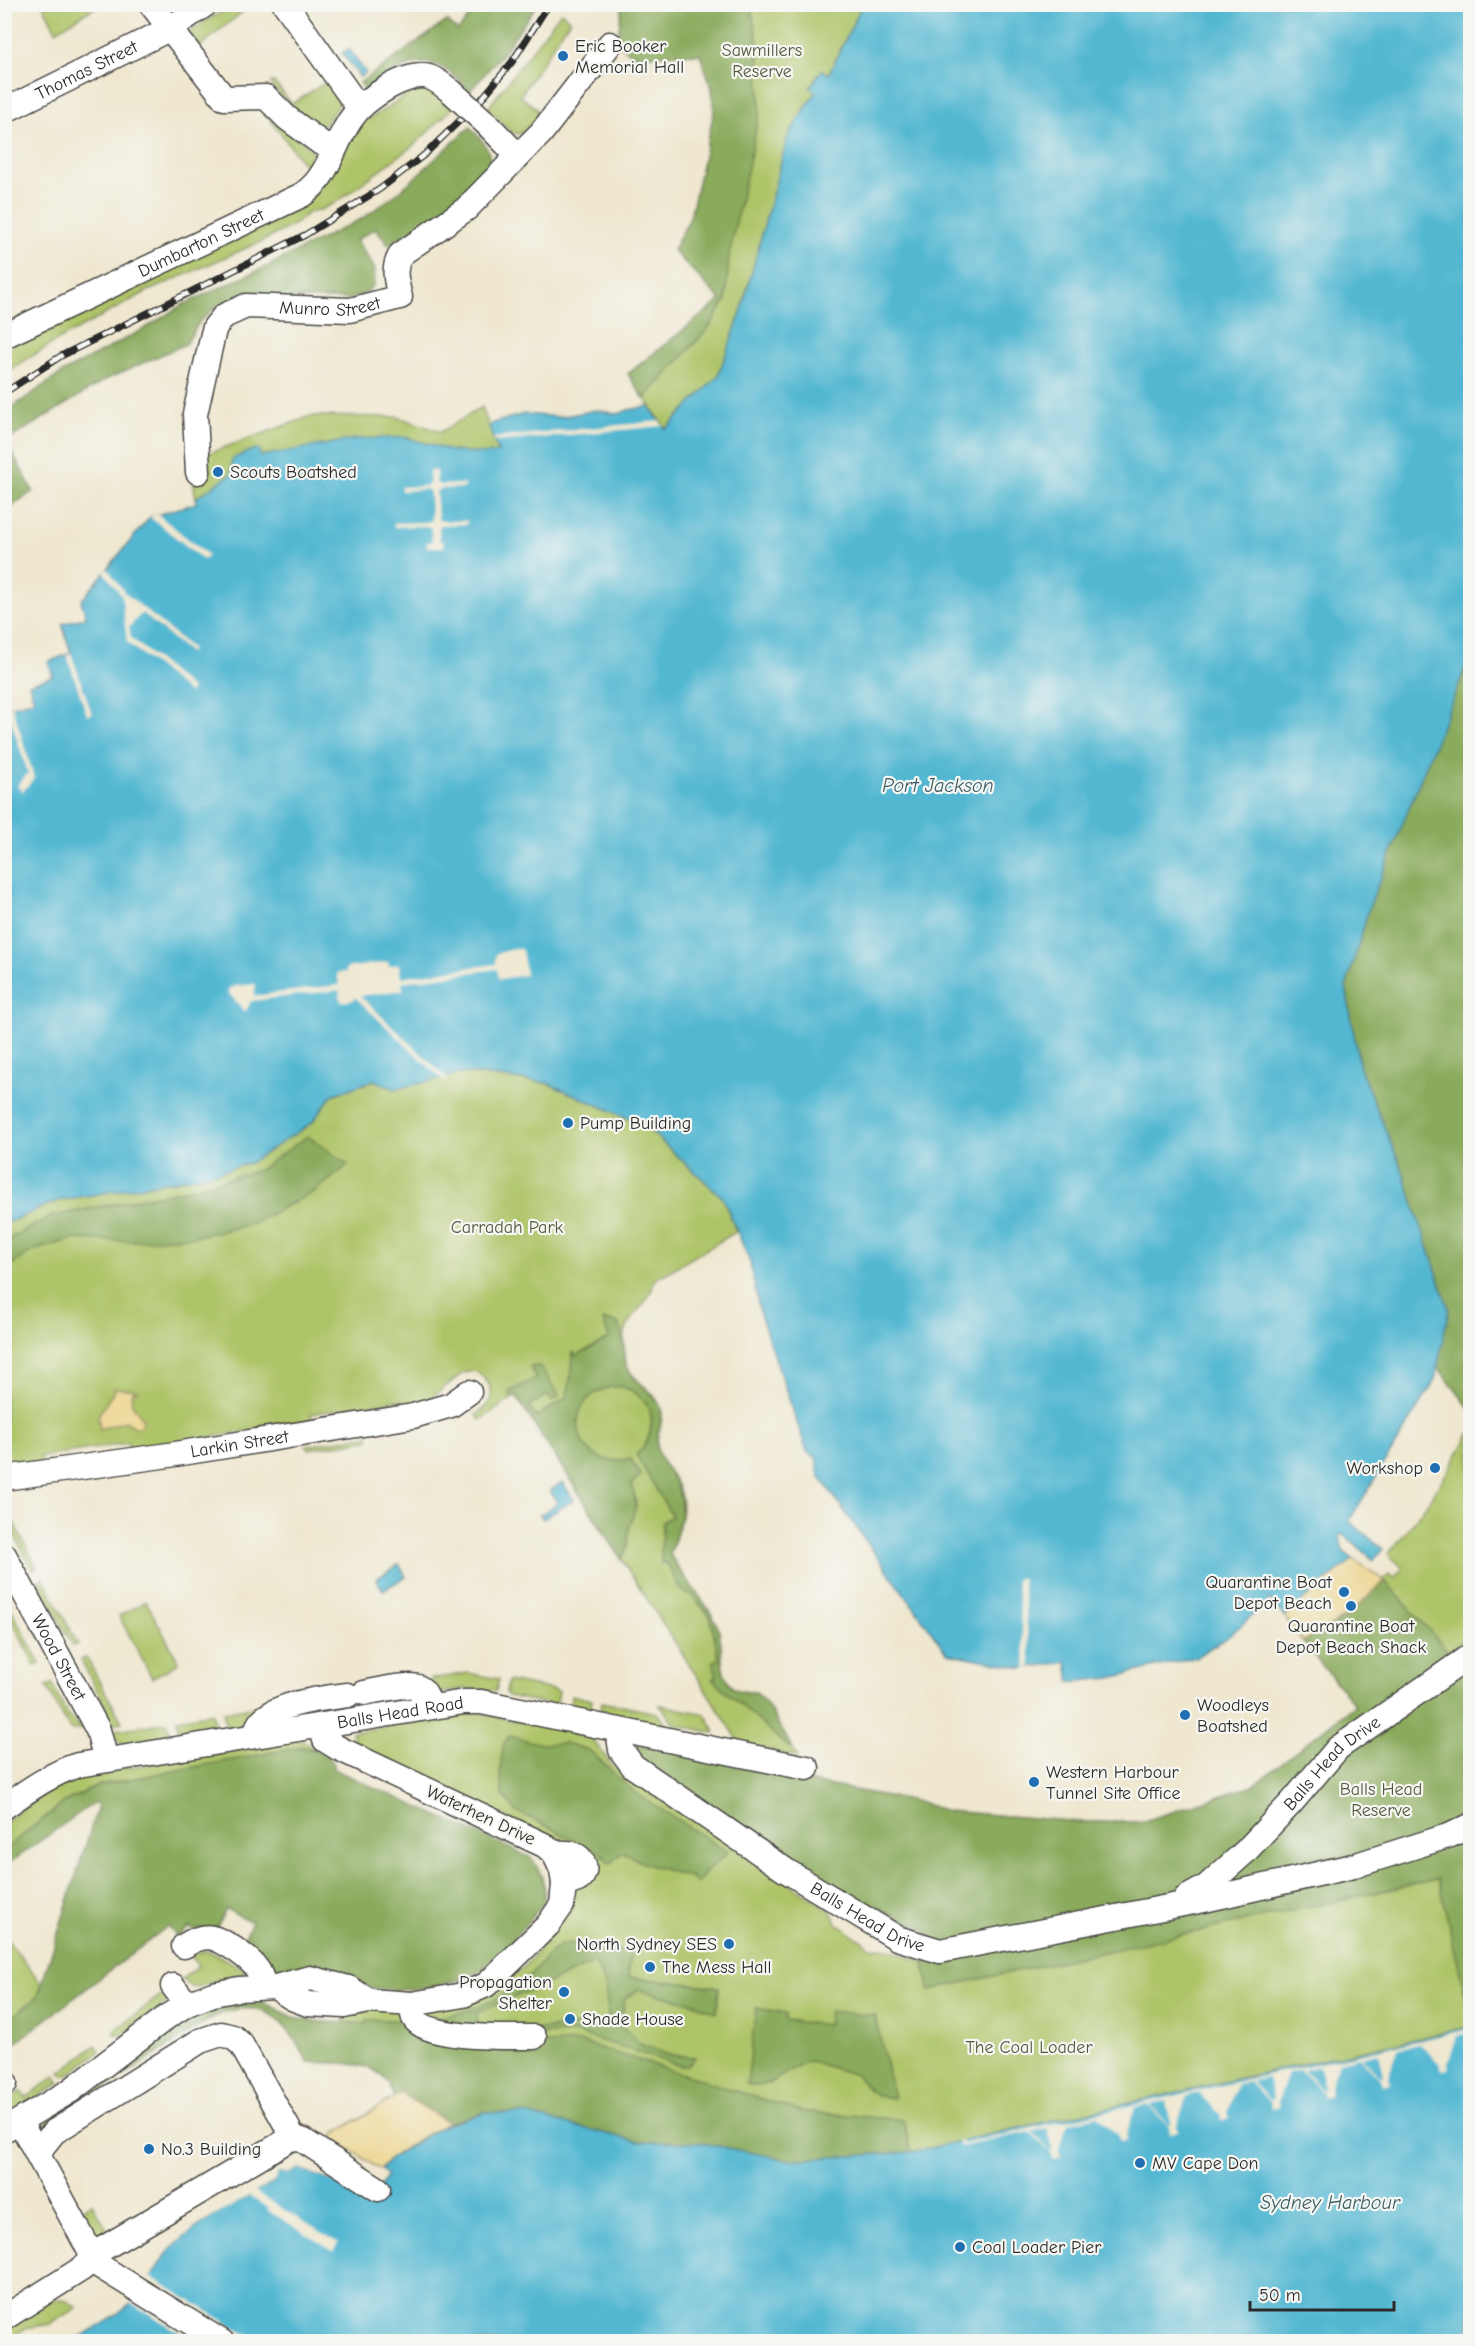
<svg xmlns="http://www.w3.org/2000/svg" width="1475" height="2346" font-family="'Comic Neue',sans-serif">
  <rect width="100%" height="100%" fill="#f6f6f2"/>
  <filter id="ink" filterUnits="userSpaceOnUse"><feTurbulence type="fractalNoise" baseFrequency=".0167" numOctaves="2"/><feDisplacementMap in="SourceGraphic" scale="12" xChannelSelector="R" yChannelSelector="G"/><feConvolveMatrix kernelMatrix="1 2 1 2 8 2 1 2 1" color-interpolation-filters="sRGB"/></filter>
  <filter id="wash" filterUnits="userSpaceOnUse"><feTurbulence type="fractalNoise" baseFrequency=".008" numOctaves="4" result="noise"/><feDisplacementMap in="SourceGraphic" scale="24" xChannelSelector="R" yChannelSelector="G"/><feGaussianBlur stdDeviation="1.35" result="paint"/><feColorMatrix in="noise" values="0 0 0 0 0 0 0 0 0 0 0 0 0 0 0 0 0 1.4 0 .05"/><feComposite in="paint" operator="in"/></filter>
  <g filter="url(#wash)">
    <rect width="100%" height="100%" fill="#efe7cf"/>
    <g fill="#aec468" stroke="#6c784a" stroke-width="1.5">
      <path d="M43,5H99L56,31Z"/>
      <path d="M233,5H251L199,47L191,37V30Z"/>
      <path d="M622,5H862L828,75L822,71L810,87L816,91L788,136L741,313L718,376L666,429L628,374L721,300L673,250L690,218L714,113L712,88L700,54L634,55Z"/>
      <path d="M561,12L570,20L520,96L535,107L540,115L531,125L520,134L512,133L488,108Z"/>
      <path d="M271,82H274L292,104L326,82L339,100L338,107L318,132L272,87Z"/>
      <path d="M423,90L439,97L452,109L414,145L335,203L320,210L309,212L295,224L267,239L148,291L58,340L5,373V347L307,201L366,115L369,119L412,92Z"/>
      <path d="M273,115L311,149L314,153L309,171L269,118Z"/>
      <path d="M482,407L498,452L486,454L452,451L423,444L296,450L259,456L196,498L193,484L206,477L209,453L311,416L398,417L441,432Z"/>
      <path d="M464,1073L547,1083L644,1125L723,1198L736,1232L654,1280C651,1301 639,1306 629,1323C624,1331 623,1345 624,1354C625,1379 652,1386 660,1406C666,1421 655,1433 657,1447C658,1458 668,1470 674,1479C690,1504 678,1530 670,1554C683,1580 708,1601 718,1628C724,1645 718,1665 728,1682C734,1692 745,1692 756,1692L769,1708L797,1757L740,1743L516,1396L480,1420L476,1415C497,1400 496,1385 475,1371L463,1373L423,1404L402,1407L401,1400L311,1414L312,1421L130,1450L128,1443L40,1457L41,1464L5,1469V1224L57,1201L206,1175L312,1123L332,1095L375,1080L395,1089Z"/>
      <path d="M1470,1432V2027L912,2152L789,2160L485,2112L449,2123L402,2093L394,2097L365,2024L344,2022V2012L497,1989L526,1965L548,1939L585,1853L356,1750L352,1732L478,1713L590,1736L612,1766L831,1911L836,1923L871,1947L893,1950L923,1962L929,1933L880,1909L636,1744L804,1781L919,1802L946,1811L1081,1822H1142L1254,1785L1355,1705L1303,1642L1347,1616L1389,1574L1394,1578L1403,1568L1388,1554C1420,1517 1447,1475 1470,1432Z"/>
      <path d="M369,1435V1440L309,1449L306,1446Z"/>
      <path d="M5,1506L37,1567L32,1569L5,1517Z"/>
      <path d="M43,1578L78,1644L73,1646L38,1581Z"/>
      <path d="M6,1599L40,1664L35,1666L5,1607Z"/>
      <path d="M146,1601L179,1663L152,1678L119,1616Z"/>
      <path d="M86,1657L122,1722L107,1725L106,1707L81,1660Z"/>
      <path d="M468,1673L499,1679L496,1691L463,1689L437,1694L431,1679Z"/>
      <path d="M508,1681L559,1691L557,1703L555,1705L508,1696L506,1693Z"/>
      <path d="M52,1684L68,1716L83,1729L70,1730L46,1686Z"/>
      <path d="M571,1695L592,1700L590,1710L570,1708Z"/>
      <path d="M278,1702C263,1714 247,1731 226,1727L223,1712Z"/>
      <path d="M602,1702L657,1713L669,1728L602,1716L600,1713Z"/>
      <path d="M660,1705L705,1714L714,1729V1733L674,1724Z"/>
      <path d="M212,1713L215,1728L179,1734L177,1719Z"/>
      <path d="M167,1722L170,1736L126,1745L116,1741L109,1731Z"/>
      <path d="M303,1740L315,1749L301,1747L100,1785L66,1801L5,1849L6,1821L37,1798L76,1776Z"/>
      <path d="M4,1936L42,1984L38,1996L5,2023Z"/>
      <path d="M207,1950L244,1969V1973L193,1988L182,1979L198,1966L190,1955Z"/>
      <path d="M165,1992L168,1999L167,2002L122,2035H116L113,2032Z"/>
      <path d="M96,2045L100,2051L69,2075L64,2076L60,2072Z"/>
      <path d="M55,2076L60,2083L5,2117V2094L10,2090L15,2095L20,2091L26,2098Z"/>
      <path d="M92,2203L108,2231L92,2235L76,2213Z"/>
      <path d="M57,2299L67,2301L77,2308L51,2324L26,2328L5,2341V2328L51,2300Z"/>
    </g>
    <g fill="#8aaa5c" stroke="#5a6a44" stroke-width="1.5">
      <path d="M751,4L759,51L760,111L729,255L726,300L708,329L644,399L628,374L721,300L673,250L690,218L714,112L712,88L700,54L634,55L617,44L622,5Z"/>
      <path d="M478,5H537L503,53L470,91C450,71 433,54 403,68C390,74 379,84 365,89L360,83L447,21L458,31Z"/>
      <path d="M470,127C479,136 491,149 490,163C490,189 409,231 388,245L376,228L356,240L375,269L374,285L364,294L350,299H233L215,308L200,321L186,344L105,380L6,441L33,491L5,512L4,413L62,373L144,329L182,305L268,266L363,218L399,192Z"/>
      <path d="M1470,656V1409L1437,1366L1449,1309L1402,1169L1360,1069L1346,987L1370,905Z"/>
      <path d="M308,1136L348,1165L315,1191L249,1225L198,1236L134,1241L73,1239L32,1251L5,1269V1241L52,1216L195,1188L259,1170Z"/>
      <path d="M603,1320L618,1323C628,1338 620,1355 629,1371C637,1384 654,1391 660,1406C666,1420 655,1433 657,1447C658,1456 666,1468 671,1475C689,1503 679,1526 670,1554C683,1580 708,1601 718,1628C724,1645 718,1665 728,1682C734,1693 745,1692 756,1692L769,1708L792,1747L787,1746L712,1679L717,1677L713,1662L719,1659L710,1616L692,1596L680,1589L667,1563H661L662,1522L672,1516L636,1455C653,1439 659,1412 638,1395C629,1388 618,1385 608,1388C557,1400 576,1475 630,1458L641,1475L632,1483L636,1506L630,1525L627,1547L622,1559L516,1396L513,1398L509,1392L536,1378L530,1367L540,1366L559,1396L552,1401L547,1395L529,1406L536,1417L567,1397L572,1370L573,1352L576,1356L609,1338Z"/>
      <path d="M1385,1581L1448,1651L1470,1636V2016L1438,1879L929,1990L924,1962L929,1933L880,1908L876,1916L634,1755L632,1747L636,1744L804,1781L919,1802L946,1811L1081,1822H1142L1254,1785L1355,1705L1303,1642L1347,1616Z"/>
      <path d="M509,1736L541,1744L565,1743L589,1750L635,1793L728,1852L705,1873L698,1883L688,1877L643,1863L623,1852L610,1864L601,1853L515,1811L503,1795L500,1773L503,1745Z"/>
      <path d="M301,1747C314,1749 328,1752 334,1765L333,1769L532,1858L542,1877L545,1890L544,1903L501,1953L480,1972L460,1980L434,1987L398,1990L370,1988L344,1977L274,1967L242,1943L252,1922L226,1909L216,1928L192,1930L190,1927L177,1937L168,1926L5,2051V2023L38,1996L98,1806L95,1802L5,1866V1849L66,1801L100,1785Z"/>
      <path d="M568,1943L631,1952L628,1977L719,1987L717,2013L696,2004L638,1990L625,1999L621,2025L640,2044L669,2055L695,2057L687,2066H681L577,2033L534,2034L532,2030L609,2022L605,1985L595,1963L477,2013L479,2033L422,2019C462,2015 494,2004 526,1979C541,1968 548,1947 568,1943Z"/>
      <path d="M253,2000C270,2002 283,2015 300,2019C321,2023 344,2022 365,2024L368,2020H409L492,2048L581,2042L800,2111L903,2120L912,2152L789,2160L701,2143L640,2142L525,2114L485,2112L449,2123L402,2093L394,2097C392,2092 390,2084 386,2080C370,2059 331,2064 308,2062C284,2019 265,1994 213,2017L42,2129L49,2120L74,2104L184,2025L213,2010Z"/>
      <path d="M756,2008L785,2013V2020L827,2025L829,2011L875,2016L894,2098L878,2096L869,2090L856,2075L810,2061L801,2064L770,2083L758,2086L747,2084Z"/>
    </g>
    <g fill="#eeda9e" stroke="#8c8264" stroke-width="1.5">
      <path d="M114,1388L138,1390L131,1394L132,1404L143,1419L141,1426L135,1428L126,1421L100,1429L98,1416L114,1391Z"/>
      <path d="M1353,1559L1385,1581L1347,1616L1303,1642L1284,1616Z"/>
      <path d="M401,2093L449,2123C425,2134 398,2149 381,2170L333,2138L334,2134Z"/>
    </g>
    <g fill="#53b7d2" stroke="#3f717e" stroke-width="1.5">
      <path d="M862,5H1470V656L1370,905L1346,987L1360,1069L1402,1169L1449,1309L1435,1380L1349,1521L1383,1549L1374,1560L1343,1534L1340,1537L1343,1551L1353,1559L1284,1616L1270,1600L1229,1636L1196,1657L1111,1678L1070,1682L1067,1662L1023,1668L947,1653L819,1476L816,1457L807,1452L760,1314L750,1262L723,1198L644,1125L547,1083L464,1073L395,1089L374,1080L332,1095L312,1123L250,1163L206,1175L57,1201L5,1224L4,709L34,700L29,684L53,676L48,662L71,653L62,624L86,617L81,601L150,517L196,503V498L231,474L232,459L255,449L260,450V456L356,439L405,437L452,451L486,454L498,452L489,427L493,423L524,414L560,417L596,410L618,414L628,410L649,406L666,429L718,376L741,313L788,136L816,92L810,87L822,70L829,74Z"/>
      <path d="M349,49L366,73L360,77L342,53Z"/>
      <path d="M562,1482L574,1500L543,1519L540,1515L558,1503L550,1491Z"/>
      <path d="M399,1564L406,1577L383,1590L376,1579Z"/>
      <path d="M1470,2027V2341L73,2342C90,2330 112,2321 127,2307C148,2289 157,2260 178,2242C206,2217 243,2200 275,2181L277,2174L281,2172L288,2174L299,2168L373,2197L387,2175L381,2170L390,2159L438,2128L485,2112L525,2114L640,2142L701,2143L789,2160L912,2152Z"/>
    </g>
    <g fill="#efe7cf" fill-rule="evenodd">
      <path d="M660,421L663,426L495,442L493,438Z"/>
      <path d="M429,471H436V482L439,485L464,484L465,488L440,489L436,492L438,519L440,521H467V524L441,525L439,528V541H443V547H427V542H432L431,529L428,526L394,527V523L428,522L431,519L430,492L427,489L401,491V487L427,486L430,482Z"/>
      <path d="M157,514L208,555L204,560L150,517Z"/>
      <path d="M107,568L125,593L192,649L190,653L142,613L129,627L131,638L192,689L189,693L127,642L122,596L104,572Z"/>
      <path d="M71,653L92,714L87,715L67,655Z"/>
      <path d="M12,706L34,778L23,791L17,786L28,773L7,708Z"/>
      <path d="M516,948L522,950L526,975L499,979L497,969L402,982L403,990L360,996L449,1080L444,1081L355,997L354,1000L341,1002L339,990L251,1001L246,1011H244L228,992L229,988L237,986L256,984L254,996L339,985L337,973L346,972V968L388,962L389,966L399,964L401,977L496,964V954Z"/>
      <path d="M1016,1578H1022L1031,1667L1026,1668Z"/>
      <path d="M1470,2029V2033L1457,2036L1448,2063L1449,2069L1442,2070L1440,2064L1420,2044L1399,2048L1388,2077L1390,2083L1382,2085L1380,2079L1359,2057L1339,2062L1329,2090L1330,2096L1323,2098L1322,2092L1300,2070L1288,2073L1278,2102L1280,2107L1272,2109L1271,2103L1249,2082L1237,2084L1227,2113L1229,2119L1221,2120L1220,2114L1198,2093L1187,2096L1177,2125L1178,2131L1170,2133L1169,2126L1147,2105L1135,2107L1126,2135L1127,2140L1120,2142L1118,2136L1098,2116L1068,2123L1058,2152L1060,2158L1052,2160L1051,2153L1029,2132L960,2147L958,2141L960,2140L962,2144ZM1378,2053L1383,2075L1380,2076L1361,2057ZM1319,2066L1324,2088L1321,2089L1303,2070ZM1268,2078L1273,2099L1270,2100L1251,2081ZM1166,2101L1171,2123L1168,2124L1150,2105ZM1048,2128L1053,2150L1050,2151L1032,2132Z"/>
      <path d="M300,2165L372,2194L373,2197L299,2168L288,2174L281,2172L277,2174L275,2181L255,2192L339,2243L334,2251L267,2210L268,2208L249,2196L199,2225L180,2240L164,2254L151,2277L257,2341H194L131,2303L70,2342L126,2304L151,2271L162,2252L178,2238L198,2222L273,2179L274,2172L280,2169L288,2170Z"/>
    </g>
  </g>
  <g filter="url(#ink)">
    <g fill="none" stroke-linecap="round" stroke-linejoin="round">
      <defs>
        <g id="minor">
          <path d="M151,4L224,98L266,97L287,118L321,143"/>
          <path d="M285,4L359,108"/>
          <path id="s1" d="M4,111L169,29L206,4"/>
          <path d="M518,156L541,133L610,44"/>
          <path id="s2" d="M4,336L302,195C331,176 333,141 354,115C366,98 408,71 429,77C438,80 445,87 452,92"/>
          <path id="s3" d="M198,472L195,414L213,334L215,327L224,316L246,306L350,310L400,297C396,280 392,269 401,254L466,209L518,156L487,124"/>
          <path id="s4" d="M4,1478L169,1455L413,1416L451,1405L469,1392"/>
          <path id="s5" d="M4,1555L98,1730L106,1760"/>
          <path d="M364,1693C375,1691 408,1683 418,1687C426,1691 428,1699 430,1707"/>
          <path id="s6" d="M618,1730L621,1750L633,1766L785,1870L889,1933L897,1938L940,1951L1204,1900L1353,1866L1451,1835L1470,1826"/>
          <path d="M260,1735L258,1726C270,1703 325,1698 348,1695"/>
          <path id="s7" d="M4,1807C27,1791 52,1773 78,1765L464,1702H481L807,1768"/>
          <path d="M554,1853C560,1853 568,1852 573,1854C585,1858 589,1873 578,1880C574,1882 568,1883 564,1884"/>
          <path id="s8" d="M1186,1898L1206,1887L1245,1852L1292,1802L1338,1748L1470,1656"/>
          <path d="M184,1946C206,1931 216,1937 236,1950C244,1956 252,1961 257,1969C261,1974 262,1981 265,1987"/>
          <path d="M173,1986L187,2004"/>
          <path d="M275,1987L292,1998L308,2004L344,2006L369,2001L412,2004L463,1995L486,1985L548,1925L562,1905L564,1884L562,1870L554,1853L544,1845L338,1748L325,1740L321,1726"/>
          <path d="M412,2004C412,2008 412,2014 414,2018C425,2040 512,2037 534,2037"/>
          <path d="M4,2083H5"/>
          <path d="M4,2130L70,2091L168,2016L187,2004L213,1994L239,1989L275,1987L310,1978L349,1988L369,2001"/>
          <path d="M293,2137L304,2141L378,2189"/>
          <path d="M39,2157L42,2147L54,2132L200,2041L221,2034L233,2037L241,2044L293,2137L92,2255"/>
          <path d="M90,2260L222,2342"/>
          <path d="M4,2318L83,2268L88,2264L92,2255L20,2122"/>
        </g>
      </defs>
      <use href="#minor" stroke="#484744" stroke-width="27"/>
      <use href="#minor" stroke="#fff" stroke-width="24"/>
      <defs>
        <path id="rail" d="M4,393L61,356L305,235L380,189L424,155L480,101L512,62L549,4"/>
      </defs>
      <use href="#rail" stroke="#2b2b2b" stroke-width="7"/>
      <use href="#rail" stroke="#f6f6f2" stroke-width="4.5" stroke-dasharray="14" stroke-linecap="butt"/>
      <defs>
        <path id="minor-bridge" d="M452,92L487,124"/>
      </defs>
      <use href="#minor-bridge" stroke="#484744" stroke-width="27" stroke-linecap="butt"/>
      <use href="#minor-bridge" stroke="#fff" stroke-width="24"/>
    </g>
  </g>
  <g fill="#1f6fb2" stroke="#f6f6f2" stroke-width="2">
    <circle cx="563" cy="56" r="6"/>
    <circle cx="218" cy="472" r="6"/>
    <circle cx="568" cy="1123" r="6"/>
    <circle cx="1435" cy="1468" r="6"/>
    <circle cx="1344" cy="1592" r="6"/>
    <circle cx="1351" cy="1606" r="6"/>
    <circle cx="1185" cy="1715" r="6"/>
    <circle cx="1034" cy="1782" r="6"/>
    <circle cx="729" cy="1944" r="6"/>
    <circle cx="650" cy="1967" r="6"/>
    <circle cx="564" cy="1992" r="6"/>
    <circle cx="570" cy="2019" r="6"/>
    <circle cx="149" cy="2149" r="6"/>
    <circle cx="1140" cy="2163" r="6"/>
    <circle cx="960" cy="2247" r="6"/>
  </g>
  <g text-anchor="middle" stroke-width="4.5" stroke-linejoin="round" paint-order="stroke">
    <g font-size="18" fill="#2b2b2b" stroke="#f6f6f2" text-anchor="start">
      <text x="575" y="52">Eric Booker<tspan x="575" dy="21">Memorial Hall</tspan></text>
      <text x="230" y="478">Scouts Boatshed</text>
      <text x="580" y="1129">Pump Building</text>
      <text x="1423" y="1474" text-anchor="end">Workshop</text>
      <text x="1332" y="1588" text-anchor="end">Quarantine Boat<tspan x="1332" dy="21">Depot Beach</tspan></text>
      <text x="1351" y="1632" text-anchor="middle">Quarantine Boat<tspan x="1351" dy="21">Depot Beach Shack</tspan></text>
      <text x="1197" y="1711">Woodleys<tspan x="1197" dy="21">Boatshed</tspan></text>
      <text x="1046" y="1778">Western Harbour<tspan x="1046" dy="21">Tunnel Site Office</tspan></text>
      <text x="717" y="1950" text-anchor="end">North Sydney SES</text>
      <text x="662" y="1973">The Mess Hall</text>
      <text x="552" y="1988" text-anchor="end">Propagation<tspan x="552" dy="21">Shelter</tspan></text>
      <text x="582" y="2025">Shade House</text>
      <text x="161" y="2155">No.3 Building</text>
      <text x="1152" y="2169">MV Cape Don</text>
      <text x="972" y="2253">Coal Loader Pier</text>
    </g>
    <g font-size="18" fill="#52593d" stroke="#f6f6f2">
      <text x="762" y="56">Sawmillers<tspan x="762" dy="21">Reserve</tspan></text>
      <text x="507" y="1233">Carradah Park</text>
      <text x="1381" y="1795">Balls Head<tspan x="1381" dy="21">Reserve</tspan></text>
      <text x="1029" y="2053">The Coal Loader</text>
    </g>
    <g font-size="18" fill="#2b2b2b" stroke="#f6f6f2">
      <text dy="6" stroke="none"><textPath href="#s1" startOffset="92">Thomas Street</textPath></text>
      <text dy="6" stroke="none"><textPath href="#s2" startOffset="218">Dumbarton Street</textPath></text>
      <text dy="6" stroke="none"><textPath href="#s3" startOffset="270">Munro Street</textPath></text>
      <text dy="6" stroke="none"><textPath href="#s4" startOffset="238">Larkin Street</textPath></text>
      <text dy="6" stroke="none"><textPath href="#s5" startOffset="116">Wood Street</textPath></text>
      <text dy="6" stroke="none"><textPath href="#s7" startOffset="412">Balls Head Road</textPath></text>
      <text dy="6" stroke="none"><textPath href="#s8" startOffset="200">Balls Head Drive</textPath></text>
      <text transform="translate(481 1815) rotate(25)" y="6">Waterhen Drive</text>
      <text dy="6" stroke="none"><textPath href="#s6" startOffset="320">Balls Head Drive</textPath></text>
    </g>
    <g font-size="20" font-style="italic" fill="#395c65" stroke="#f6f6f2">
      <text x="938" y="792">Port Jackson</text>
      <text x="1330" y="2209">Sydney Harbour</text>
    </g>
  </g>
  <rect width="1475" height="2346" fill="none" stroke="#f6f6f2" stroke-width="24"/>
  <path d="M1250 2301v9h144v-9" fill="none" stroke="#2b2b2b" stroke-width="3"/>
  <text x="1259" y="2301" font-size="18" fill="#2b2b2b" stroke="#f6f6f2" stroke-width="4.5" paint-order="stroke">50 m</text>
</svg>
